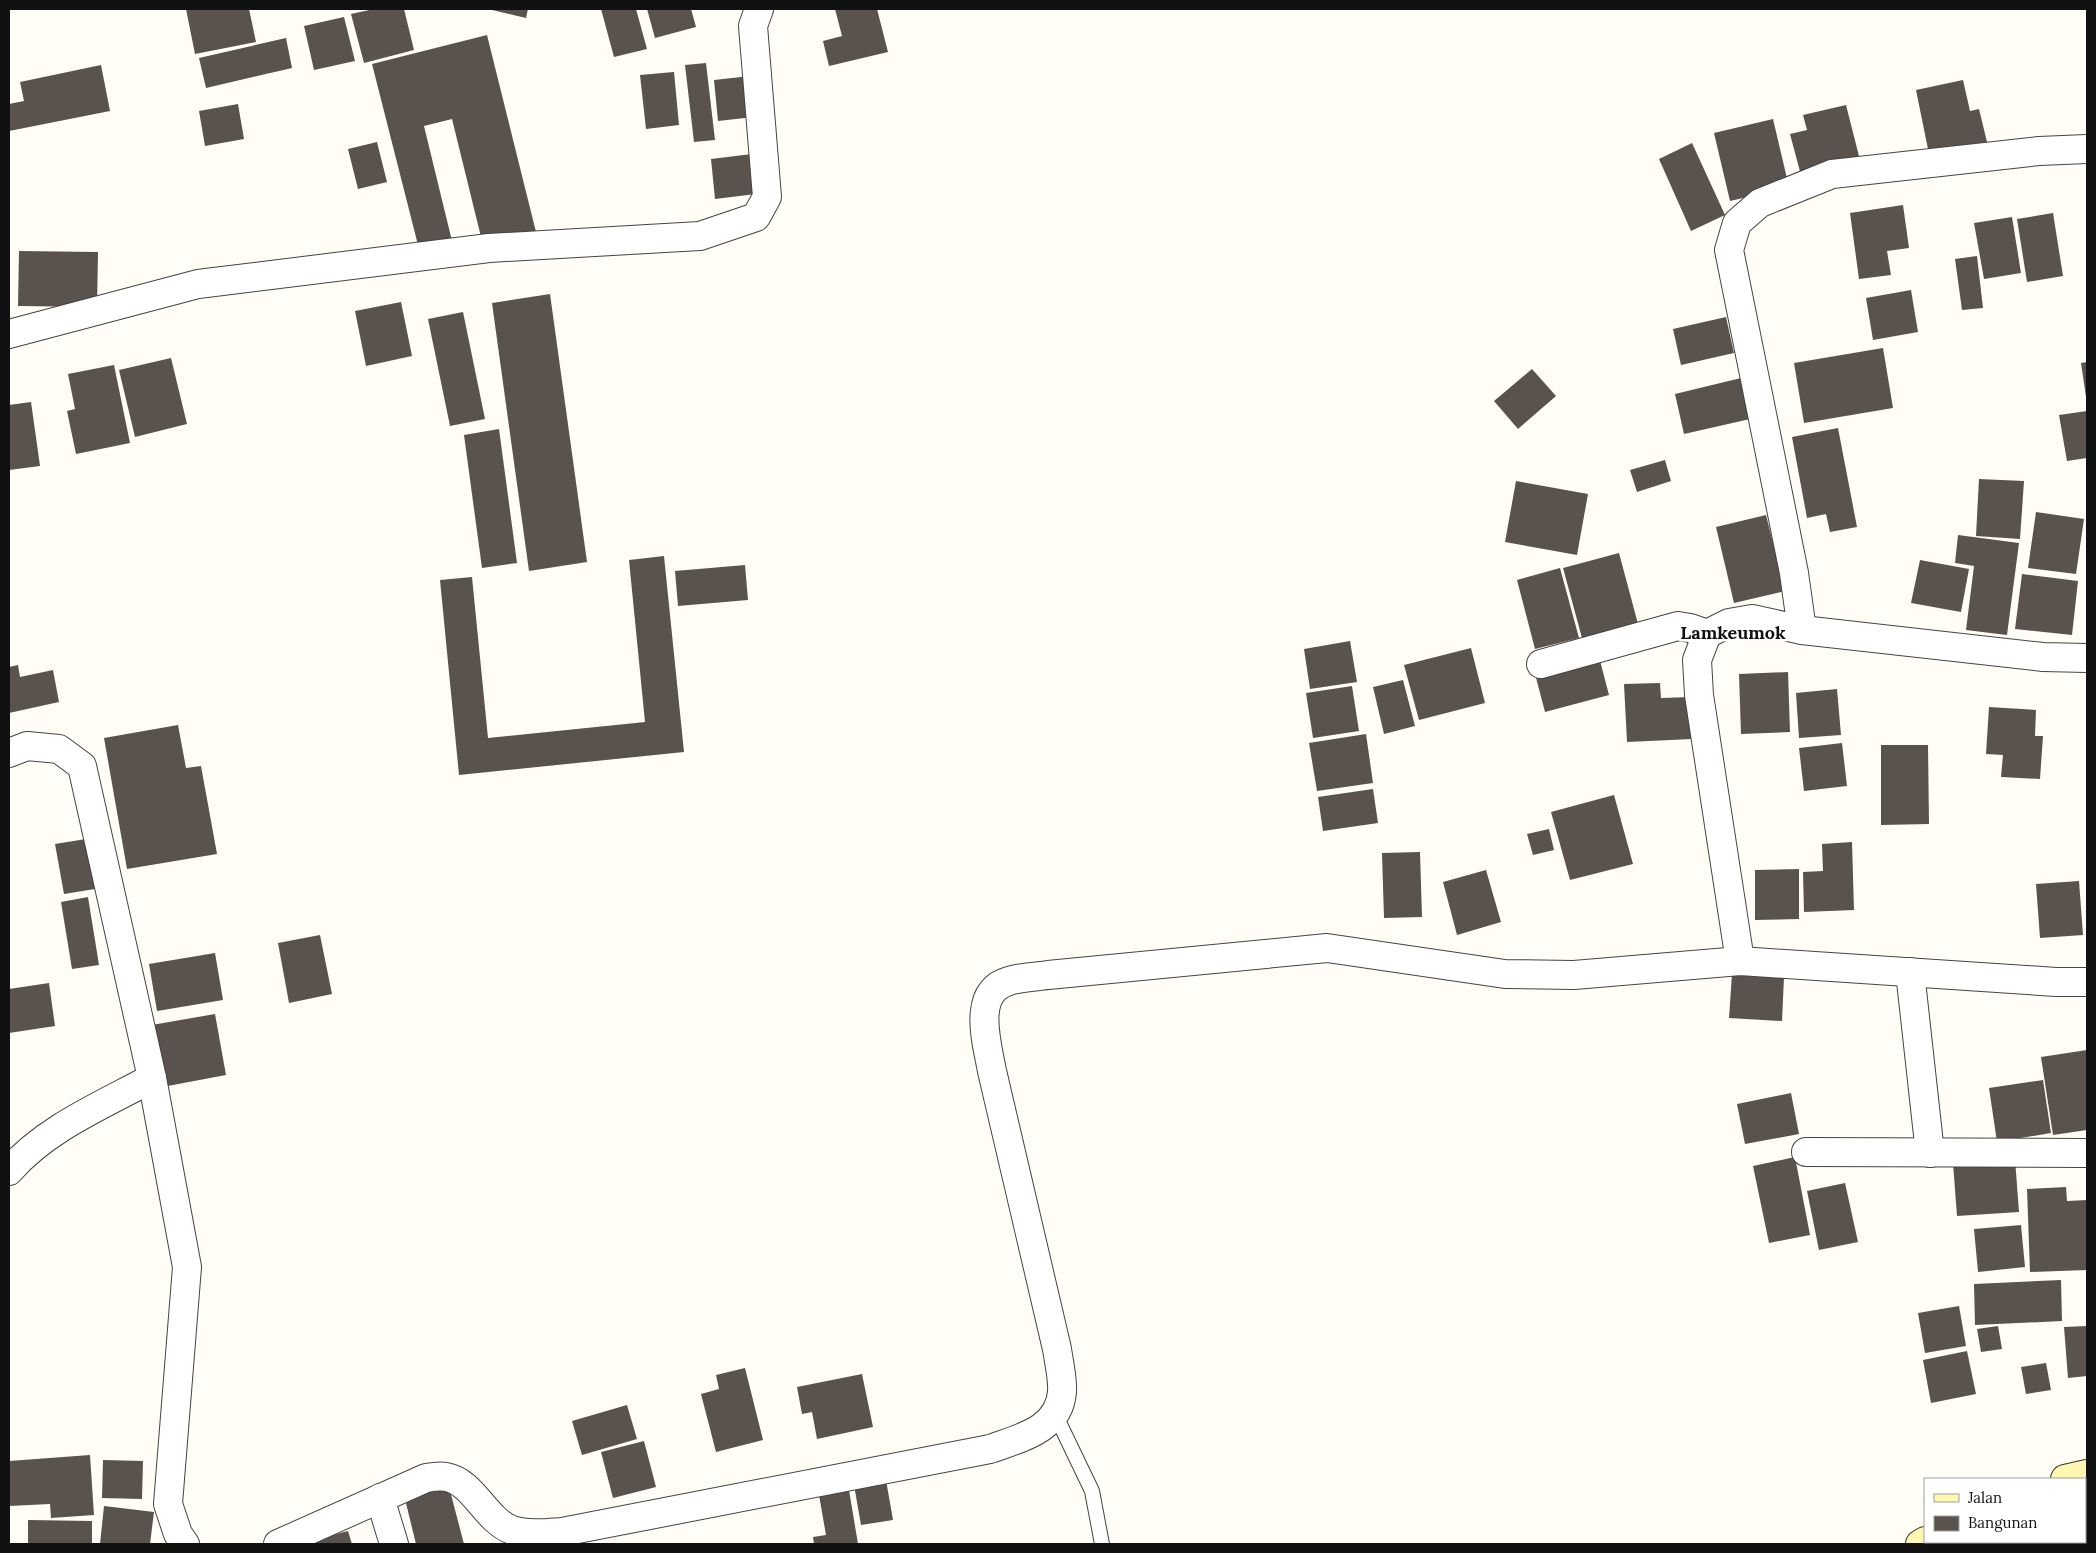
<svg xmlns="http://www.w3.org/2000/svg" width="2096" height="1553" font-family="Lora,serif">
  <rect width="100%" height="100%" fill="#fffdf5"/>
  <g fill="#5a524d">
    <path d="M186,9H249L256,42L195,54Z"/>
    <path d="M374,9H404L414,50L364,63L351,14Z"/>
    <path d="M488,9H528L526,18Z"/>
    <path d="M601,9H636L647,49L614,57Z"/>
    <path d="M647,9H691L696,27L655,38Z"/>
    <path d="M835,9H877L888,52L829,66L823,41L842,36Z"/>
    <path d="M344,17L355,61L314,70L304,26Z"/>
    <path d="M487,35L536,232L483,245L452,119L424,126L452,241L419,249L372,64Z"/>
    <path d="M286,38L292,68L206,88L199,58Z"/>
    <path d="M706,63L715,140L694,142L685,65Z"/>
    <path d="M101,65L110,111L9,131V104L24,101L20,82Z"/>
    <path d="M674,72L679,125L646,129L640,75Z"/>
    <path d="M750,76L754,117L718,121L714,80Z"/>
    <path d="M1963,80L1970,111L1979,109L1988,146L1930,159L1916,90Z"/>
    <path d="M238,104L244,139L205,146L199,111Z"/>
    <path d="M1846,105L1861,164L1802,179L1790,134L1807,130L1803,115Z"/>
    <path d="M1773,119L1789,187L1730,201L1714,133Z"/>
    <path d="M377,142L387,182L358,189L348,149Z"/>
    <path d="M1692,143L1725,215L1691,231L1659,159Z"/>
    <path d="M760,153L764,193L715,199L711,159Z"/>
    <path d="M1903,205L1909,248L1887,251L1891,275L1859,279L1850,213Z"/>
    <path d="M2053,213L2063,276L2027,282L2017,219Z"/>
    <path d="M2012,217L2021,273L1984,279L1974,223Z"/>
    <path d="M19,251L98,252L97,307L18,306Z"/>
    <path d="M1977,256L1983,308L1962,310L1955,259Z"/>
    <path d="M1911,290L1918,332L1873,340L1866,298Z"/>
    <path d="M550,294L587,562L529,571L492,303Z"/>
    <path d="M401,302L412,356L366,366L355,311Z"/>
    <path d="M463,312L485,419L450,426L428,319Z"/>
    <path d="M1726,317L1734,353L1681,365L1673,329Z"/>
    <path d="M1883,348L1893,408L1804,423L1794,363Z"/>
    <path d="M171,358L187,424L135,437L119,370Z"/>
    <path d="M2087,362V397H2086L2081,363Z"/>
    <path d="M114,365L130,443L76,454L67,411L75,409L68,374Z"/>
    <path d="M1532,369L1556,396L1518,429L1494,401Z"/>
    <path d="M1741,378L1750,419L1684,434L1675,394Z"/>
    <path d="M31,402L40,466L9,470V405Z"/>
    <path d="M2087,411V458L2067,461L2059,415Z"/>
    <path d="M1838,428L1857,527L1830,532L1826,514L1807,518L1792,437Z"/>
    <path d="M499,429L517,563L482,568L464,435Z"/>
    <path d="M1665,460L1671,481L1637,492L1630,470Z"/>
    <path d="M1979,479L2024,481L2020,539L1976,536Z"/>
    <path d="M1516,481L1588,494L1577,555L1505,542Z"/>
    <path d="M2036,512L2084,519L2076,574L2028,568Z"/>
    <path d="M1766,515L1785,591L1734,603L1716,527Z"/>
    <path d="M1958,535L2019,543L2007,635L1966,630L1974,566L1955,563Z"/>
    <path d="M1619,553L1638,624L1582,638L1563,568Z"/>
    <path d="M664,556L684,752L459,775L440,580L472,577L488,738L645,722L629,560Z"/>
    <path d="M1920,560L1969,569L1961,612L1911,603Z"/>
    <path d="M745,565L748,600L678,606L675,571Z"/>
    <path d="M1560,568L1579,638L1535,649L1517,580Z"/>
    <path d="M2022,574L2078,581L2072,635L2015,629Z"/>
    <path d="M1350,641L1357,682L1310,689L1304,649Z"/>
    <path d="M1471,648L1485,703L1419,720L1404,665Z"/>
    <path d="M1598,653L1609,695L1545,712L1534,670Z"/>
    <path d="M18,665L20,677L53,670L59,702L9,713V667Z"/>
    <path d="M1788,672L1790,732L1741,734L1739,674Z"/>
    <path d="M1403,680L1415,726L1384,734L1373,687Z"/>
    <path d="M1660,683L1661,698L1691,697L1692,739L1627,742L1624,684Z"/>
    <path d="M1352,686L1359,731L1313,738L1306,693Z"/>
    <path d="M1837,689L1841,735L1799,738L1796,693Z"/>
    <path d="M1989,707L2036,710L2035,736H2043L2040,779L2001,777L2003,755L1986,754Z"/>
    <path d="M178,725L186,768L201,766L217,854L127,869L104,738Z"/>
    <path d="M1366,734L1373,783L1317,791L1309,743Z"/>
    <path d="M1842,743L1847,786L1804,791L1799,748Z"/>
    <path d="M1881,745H1928L1929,824L1881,825Z"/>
    <path d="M1373,789L1378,823L1323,831L1318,797Z"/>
    <path d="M1614,795L1633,864L1570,880L1551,812Z"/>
    <path d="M1549,829L1554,850L1533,855L1527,834Z"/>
    <path d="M86,839L95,889L64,894L55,844Z"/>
    <path d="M1852,842L1854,910L1804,912L1803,872L1823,871L1822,844Z"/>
    <path d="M1420,852L1422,917L1384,918L1382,853Z"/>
    <path d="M1799,869V919L1755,920V870Z"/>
    <path d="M1486,870L1501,922L1457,935L1443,882Z"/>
    <path d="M2079,881L2083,935L2040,938L2036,884Z"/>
    <path d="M88,897L99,965L72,969L61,902Z"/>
    <path d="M320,935L332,994L289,1003L278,943Z"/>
    <path d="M215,953L223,1000L157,1011L149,964Z"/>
    <path d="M1732,974L1784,977L1782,1021L1729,1018Z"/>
    <path d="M49,983L55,1026L9,1033V989Z"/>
    <path d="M215,1014L226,1075L157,1088L146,1026Z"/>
    <path d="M2087,1050V1130L2053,1135L2041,1057Z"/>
    <path d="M2043,1080L2051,1133L1997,1142L1989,1088Z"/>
    <path d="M1791,1093L1799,1134L1745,1144L1737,1104Z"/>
    <path d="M1795,1157L1810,1235L1769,1243L1753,1166Z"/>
    <path d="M2015,1159L2019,1212L1957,1216L1953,1163Z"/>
    <path d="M1845,1183L1858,1242L1819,1250L1807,1191Z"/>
    <path d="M2066,1187L2067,1201L2087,1200V1270L2030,1272L2027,1189Z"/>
    <path d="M2021,1225L2025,1267L1978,1272L1974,1229Z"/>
    <path d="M2061,1280L2062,1321L1975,1325L1974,1284Z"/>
    <path d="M1959,1306L1966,1346L1925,1353L1918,1313Z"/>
    <path d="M1998,1326L2002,1349L1981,1352L1977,1329Z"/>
    <path d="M2087,1326V1376L2068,1378L2064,1327Z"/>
    <path d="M1967,1351L1976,1394L1931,1403L1923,1360Z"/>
    <path d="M2046,1363L2051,1390L2026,1394L2021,1367Z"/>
    <path d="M745,1368L763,1440L716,1452L701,1394L719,1389L716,1375Z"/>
    <path d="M862,1374L873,1427L817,1439L812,1412L802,1414L797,1387Z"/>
    <path d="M627,1405L637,1439L582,1455L572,1421Z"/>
    <path d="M644,1441L656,1487L613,1498L601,1452Z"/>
    <path d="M90,1455L94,1515L51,1518L50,1504L9,1506V1461Z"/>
    <path d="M103,1460L143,1461L142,1499L102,1498Z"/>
    <path d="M886,1480L893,1520L861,1525L854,1485Z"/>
    <path d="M448,1483L464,1544H416L404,1495Z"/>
    <path d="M849,1490L858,1544H814L813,1537L826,1535L819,1495Z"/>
    <path d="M104,1506L154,1512L150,1544H100Z"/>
    <path d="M28,1520L92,1521V1544H28Z"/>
    <path d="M348,1531L352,1544H299Z"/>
  </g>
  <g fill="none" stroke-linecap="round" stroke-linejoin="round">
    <defs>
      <path id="lane" d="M1056,1416L1092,1491L1102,1544"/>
      <g id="street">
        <path d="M9,334L198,284L489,248L700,236L756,217L767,197L753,26L759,9"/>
        <path d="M1802,630L1794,573L1729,250L1737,223L1760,203L1832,174L2039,151L2087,149"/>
        <path d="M1541,664L1678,626L1690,628L1707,634"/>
        <path d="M9,753L27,746L59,749L82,766L152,1078L187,1267L168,1504L178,1534L185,1544"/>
        <path d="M1740,961L1699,695L1697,660L1707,634L1729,623L1752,619L1802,630L2043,657L2087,658"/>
        <path d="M1910,972L1930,1153"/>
        <path d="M1806,1152L2087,1153"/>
        <path d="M9,1171C46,1128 103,1105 152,1078"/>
        <path d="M380,1498L394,1544"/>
        <path d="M278,1544L426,1478C432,1477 440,1476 446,1477C474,1482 485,1520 512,1530C528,1535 546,1533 562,1532L990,1449C1020,1438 1059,1430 1062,1392C1063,1379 1059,1363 1057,1349L992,1071C987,1043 971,992 1009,981C1021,977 1035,977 1048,975L1327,948L1505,974L1574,975L1740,961L2056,982H2087"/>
      </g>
      <g id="secondary">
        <path d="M2065,1479L2087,1474"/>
        <path d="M1920,1544L1925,1541"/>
      </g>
    </defs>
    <use href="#lane" stroke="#444" stroke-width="16"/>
    <use href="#street" stroke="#444" stroke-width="30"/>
    <use href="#secondary" stroke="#333" stroke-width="30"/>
    <use href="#lane" stroke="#fff" stroke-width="14"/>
    <use href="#street" stroke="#fff" stroke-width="28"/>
    <use href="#secondary" stroke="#fff6b0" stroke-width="28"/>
  </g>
  <g text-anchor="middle" stroke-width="5" stroke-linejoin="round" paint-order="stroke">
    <g font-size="18" font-weight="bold" fill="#111" stroke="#fff">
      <text x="1733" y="639">Lamkeumok</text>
    </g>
  </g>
  <rect width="2096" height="1553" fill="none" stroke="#111111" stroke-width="20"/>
  <rect x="1924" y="1478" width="162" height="65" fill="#ffffff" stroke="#a0a0a0"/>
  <rect x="1934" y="1494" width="25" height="8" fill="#fff6b0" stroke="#a0a0a0"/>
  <text x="1968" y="1503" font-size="15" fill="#111111">Jalan</text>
  <rect x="1934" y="1516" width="25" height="15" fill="#5a524d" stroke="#a0a0a0"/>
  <text x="1968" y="1528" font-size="15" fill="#111111">Bangunan</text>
</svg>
